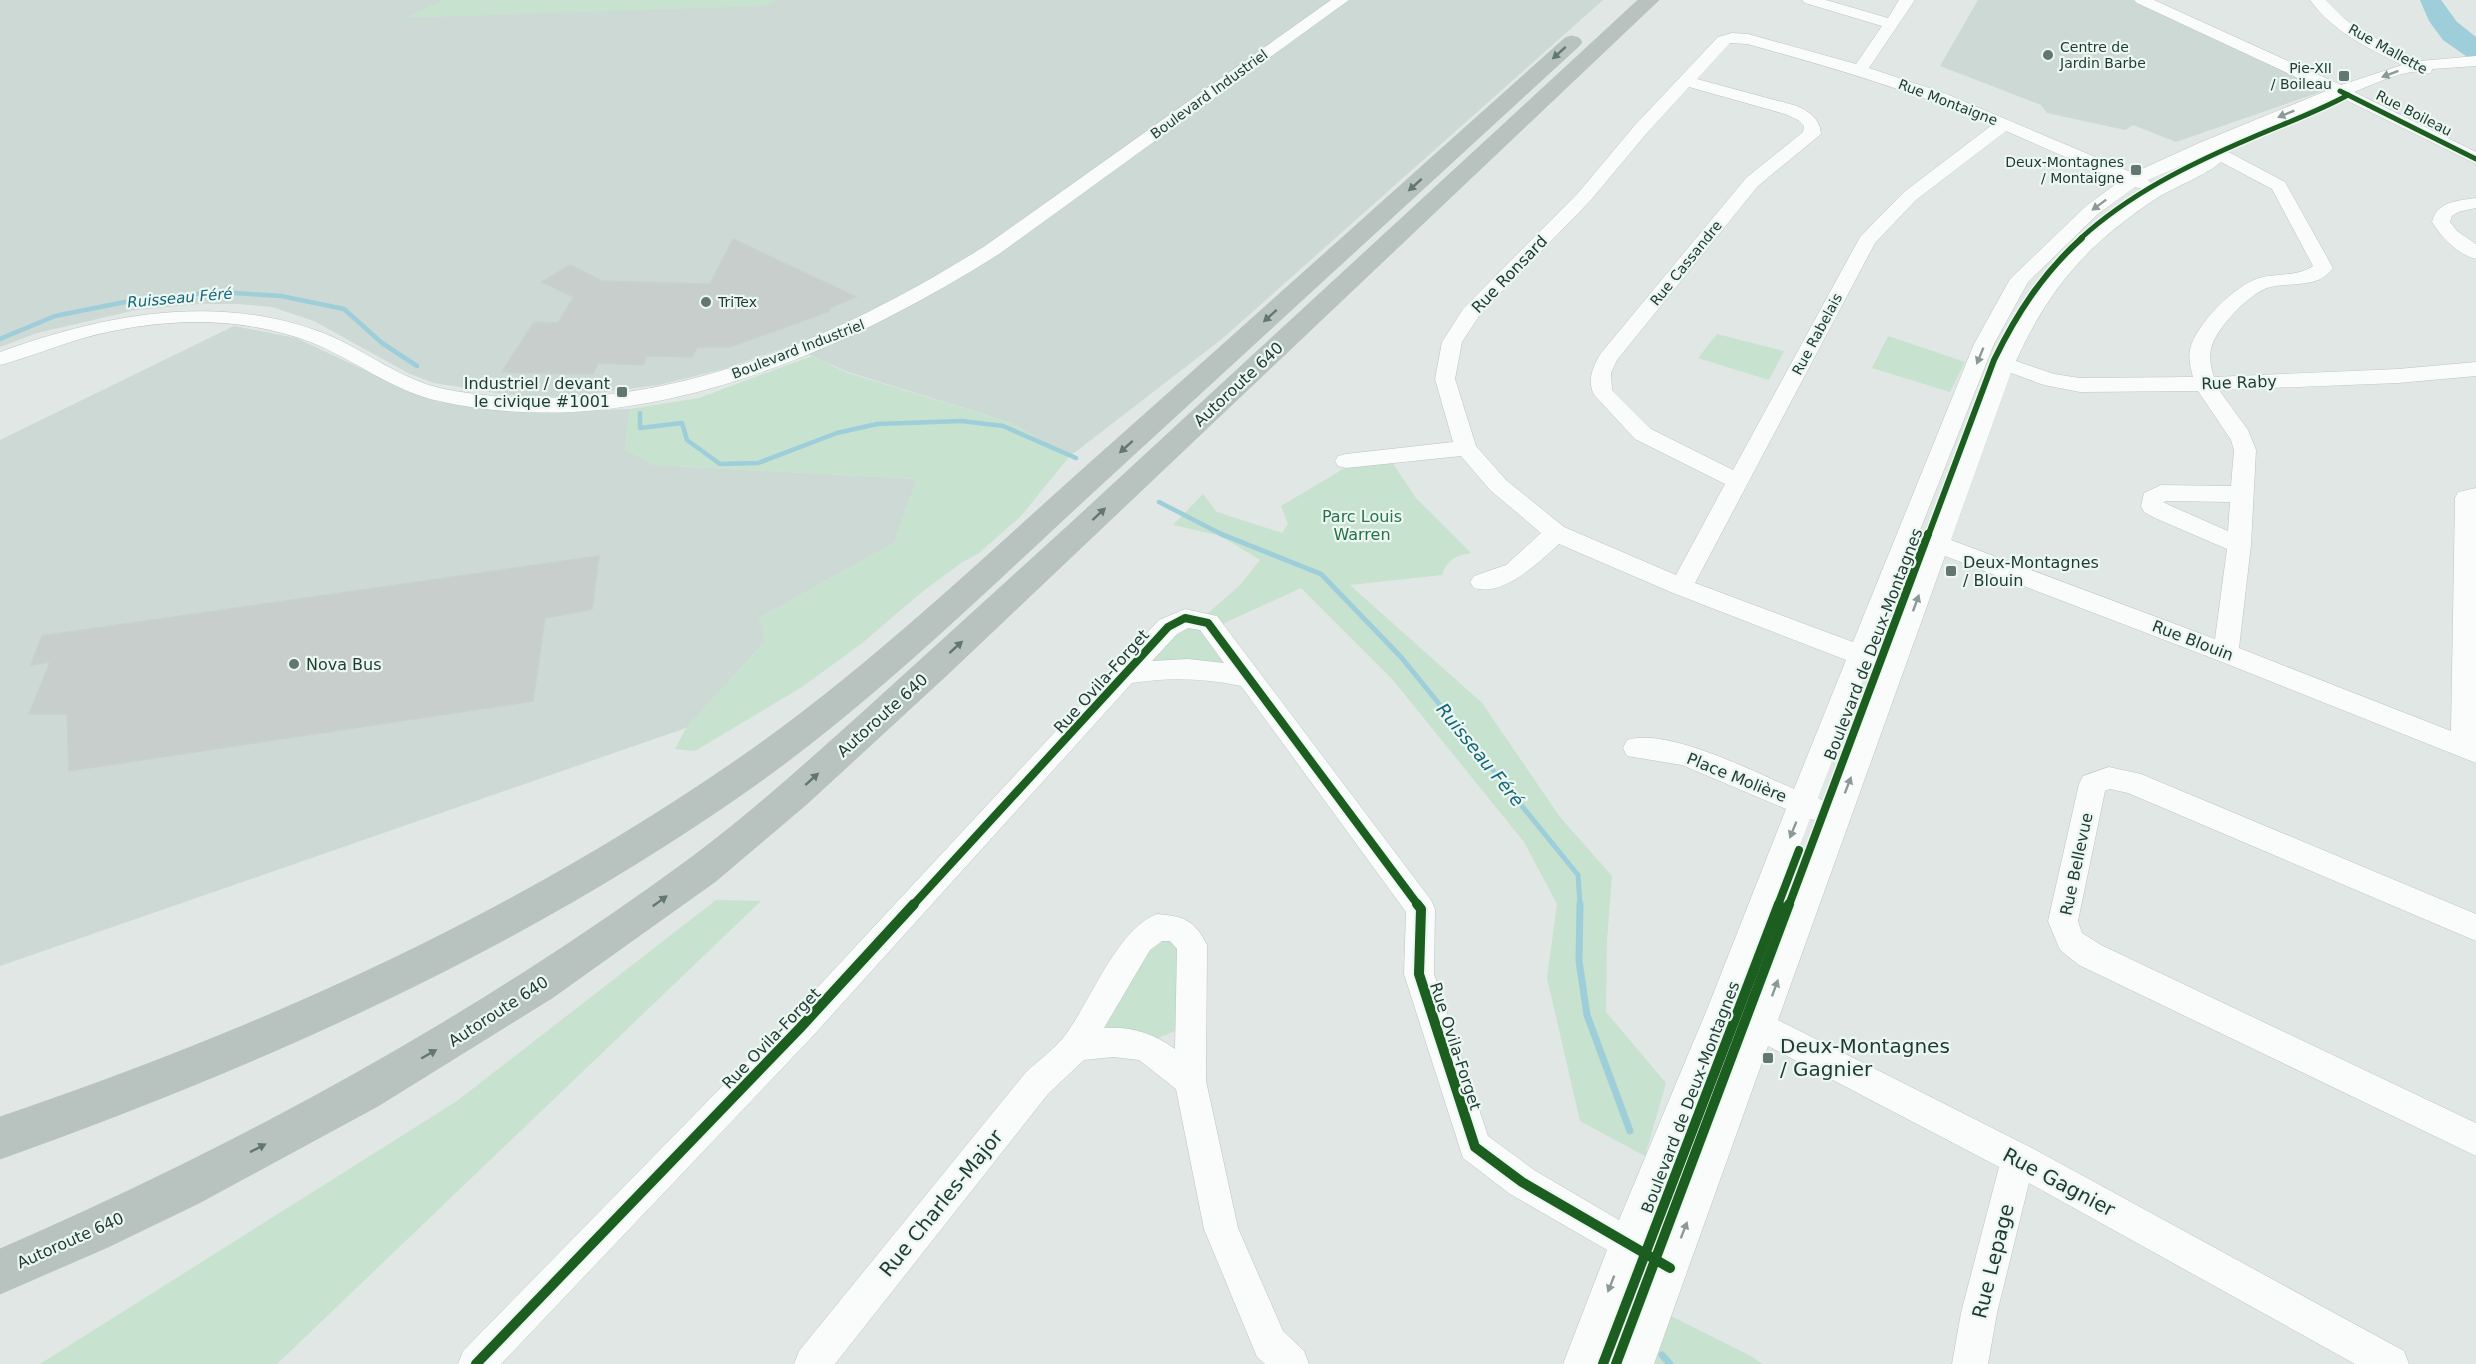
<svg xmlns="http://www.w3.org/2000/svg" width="2476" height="1364" font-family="'DejaVu Sans',sans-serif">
  <rect width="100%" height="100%" fill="#e0e7e4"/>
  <g fill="#cdd9d4">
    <path d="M0,0H1603L1223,338L1069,457L1012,423L848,372L790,346L724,369L658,385L566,397L516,396L434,383L410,374L314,321L272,307L238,304H199L136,310L37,333L0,347Z"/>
    <path d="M1978,0H2133L2262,57L2326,90L2176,142L2133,125L2125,130L2047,113L2041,105L1940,66Z"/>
    <path d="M234,326L296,338L403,388L439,402L493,409L552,412L630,409L625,449L653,465L917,479L894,543L759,618L765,642L686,728L0,966V440Z"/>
  </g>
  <g fill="#c8e2d0">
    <path d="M443,0H778L766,6L404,18Z"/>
    <path d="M1717,334L1784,351L1769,380L1698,358Z"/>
    <path d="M1888,336L1965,362L1950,392L1872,368Z"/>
    <path d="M812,356L848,373L1012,423L1069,457L1021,516L979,553L961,563L922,592L861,644L802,687L695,751L675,749L686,728L765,642L759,618L894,543L917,479L653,465L625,450L630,409L699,398Z"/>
    <path d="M1391,461L1416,498L1471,553C1456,555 1447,560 1442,575L1350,585L1482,703L1560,817L1612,876L1607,940L1606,1012L1666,1083L1645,1156L1580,1121L1547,978L1557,904L1524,842L1393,680L1301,588L1220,625L1205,616L1240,585L1260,560L1221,536L1173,525L1203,494L1217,512L1282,533L1288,524L1281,506L1350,465Z"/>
    <path d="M1208,623L1231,658L1212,670L1159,669L1147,657L1168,627Z"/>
    <path d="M716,900L761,901L277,1364H40L457,1101Z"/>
    <path d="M1178,929L1191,1024L1142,1045L1112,1040L1098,1009L1140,941Z"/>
    <path d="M1671,1316L1751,1356L1762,1364H1652Z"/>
  </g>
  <path fill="#9dced9" d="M2420,0H2441L2457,22L2476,37V63L2443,40L2429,21Z"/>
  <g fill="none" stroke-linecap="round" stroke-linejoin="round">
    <g stroke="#9dced9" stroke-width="4.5">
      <path d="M0,339L55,316L140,299L219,292L281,296L344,309L382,343L417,366"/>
      <path d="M640,413V428L682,423L687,440L720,464L758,463L837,433L877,424L962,421L1003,426L1076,458"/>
      <path d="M1159,502L1225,536"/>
    </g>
    <path stroke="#9dced9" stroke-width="5" d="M1221,534L1321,574L1401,657L1578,875L1580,905"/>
    <g stroke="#9dced9" stroke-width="7">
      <path d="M1580,904L1579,961L1587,1015L1630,1131"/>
      <path d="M1662,1355L1670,1364"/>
    </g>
  </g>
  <g fill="#c7cecb" stroke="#c9d0cd" stroke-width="1.5">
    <path d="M733,239L856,297L829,308L830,311L730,347H697L692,357L647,356L643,365L598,363L593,374L502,372L534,322L558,323L574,297L542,282L570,265L602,281L710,284Z"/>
    <path d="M599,556L592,609L545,618L533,701L69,771L67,714H29L50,662L31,665L42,636Z"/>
  </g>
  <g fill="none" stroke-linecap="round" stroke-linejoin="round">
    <defs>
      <g id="minor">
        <path d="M1331,0H1349L999,254C837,356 634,445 439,401C392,391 354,359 310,342C236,314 155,318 80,339C53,347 27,358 0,365V352C105,314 218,292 326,334C365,350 401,380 444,389C637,426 824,347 985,246Z"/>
        <path d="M1802,0H1826L1888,18L1899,0H1915L1869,68L1944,93L2133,173L2199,143L2326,91L2137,3L2134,0H2154L2341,85L2402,65C2368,48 2333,32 2310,0H2326L2345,19L2358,29L2420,61L2476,56V66L2432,69L2431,73C2423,75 2418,71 2411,72C2392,75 2372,85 2354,92L2476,152V164L2340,97L2221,148L2285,182L2333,268C2318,290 2288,281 2267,288C2248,295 2215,329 2211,349C2209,358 2211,368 2214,377L2398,369L2476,362V376L2398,383L2219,390L2248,430L2256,450L2251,545L2239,648L2451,731L2455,498L2458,492L2476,488V763L2217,660L1945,556L1778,1020L2030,1147L2404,1351L2409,1364H2355L2029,1183L1997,1313L1988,1364H1952L1961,1313L1999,1167L1768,1046L1654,1364H1618L1651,1276L1635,1267L1599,1364H1563L1607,1250L1510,1194L1463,1158L1404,974L1406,912L1241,686C1204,678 1169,677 1132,683L811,1038L501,1364H458L463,1351L789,1018L1159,620L1185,609L1217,616L1431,900L1435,909L1434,974L1488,1136L1534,1170L1619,1220L1708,1007L1786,809L1682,765L1627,756L1623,748L1627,740C1667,727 1755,772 1794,789L1846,660L1673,593L1559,544C1539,562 1504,597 1474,588L1470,582L1474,576L1506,565L1541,533L1490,490L1461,456L1346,468L1338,466L1335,461L1338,456L1346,454L1453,442L1435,379L1442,342L1463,309L1578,193L1635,125L1718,37L1732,33L1748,34L1856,64L1882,26L1805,3ZM1730,43L1747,44C1831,67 1912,91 1992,125L1904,192L1860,237L1733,470L1651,429L1612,390L1611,373L1617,360L1758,186L1821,134C1820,119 1810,112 1797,106L1697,79ZM1689,87L1785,114L1798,120L1804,126L1803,132L1746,178L1601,353C1593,366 1586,382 1595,396L1635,439L1725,484L1676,575L1564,527L1506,480L1476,446L1455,379L1462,342L1481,313L1590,201L1647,133ZM2006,131L2120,181L2086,206L2010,279L1974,344L1853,642L1695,583L1875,243L1916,200ZM2207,155L2210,157L2154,185L2148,180ZM2221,162L2272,189L2313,266C2297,277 2277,273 2259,278C2235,285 2195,325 2190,350C2188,359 2191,369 2193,377L2080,378L2054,374L2016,361C2050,286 2089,243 2157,198C2173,188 2210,173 2221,162ZM2135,187L2145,190C2103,217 2063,249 2034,290C1987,358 1960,454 1930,532L1920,530L1994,344L2028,282L2098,214ZM2011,373L2044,385L2080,392L2198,391L2231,440L2234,450L2231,486L2161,485L2144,493L2141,506L2144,512L2155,518L2227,549L2215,639L1951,540ZM2166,501L2230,502L2228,531L2171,506L2163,502ZM1915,544L1925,548L1885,654L1874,650ZM1188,628L1200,630L1224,663L1188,659L1152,661L1177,634ZM1868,668L1879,670L1829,803L1818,798ZM1810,819L1822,822L1752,1006L1741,1001ZM1730,1027L1742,1033L1663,1245L1647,1235Z"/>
        <path d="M2476,198V208L2458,212L2452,216L2450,222L2457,231L2476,244V259C2457,254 2442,238 2432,222C2437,201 2457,201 2476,198Z"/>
        <path d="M2109,767L2141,774L2476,914V941L2128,793L2110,789L2105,791L2078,921L2082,933L2101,945L2476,1123V1156L2079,965L2060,950L2048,921L2079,784L2083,776Z"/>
        <path d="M1157,914C1183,916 1195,920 1207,945L1206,1081L1238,1228L1283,1331L1304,1351L1309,1364H1265L1257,1357L1204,1229L1176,1089L1139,1060L1113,1057L1084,1060L1048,1094L835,1364H794L799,1351L1026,1072C1039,1060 1056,1048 1066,1034C1091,1000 1118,928 1157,914ZM1162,941H1170L1177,949L1175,1049C1153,1033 1130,1026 1104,1028L1150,950Z"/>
      </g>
      <g id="highway">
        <path d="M1638,0H1659L948,674L808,803L716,881L552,998L378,1106L199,1203L108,1247L0,1294V1249C242,1144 474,1017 688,860C749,815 806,763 863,712C932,649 1002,586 1071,523C1260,348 1449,175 1638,0Z"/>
        <path d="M1572,36L1579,38L1582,42L1579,46C1420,192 1261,338 1102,484C989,588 879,697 754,786C523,949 266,1064 0,1159V1117C259,1029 501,921 728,766C856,679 968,572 1083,469C1244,326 1404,182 1565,38Z"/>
      </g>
    </defs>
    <use href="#minor" stroke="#bdc4c1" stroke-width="1"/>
    <use href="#highway" stroke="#bac4c1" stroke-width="1"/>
    <use href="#minor" fill="#fafbfb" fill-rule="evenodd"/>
    <use href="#highway" fill="#b8c2bf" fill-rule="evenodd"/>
    <defs>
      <g id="cycleway-far3">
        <path d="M2340,91L2476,159"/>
        <path d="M2080,239C2129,194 2190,164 2251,138C2283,124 2317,112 2348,95"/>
      </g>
      <path id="cycleway-far2" d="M1928,536L1994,360C2017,313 2043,273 2082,238"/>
      <g id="cycleway-far1">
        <path d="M913,905L1168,627L1185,618L1208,623L1418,905"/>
        <path d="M1778,905L1799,850"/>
        <path d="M1789,905L1928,534"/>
      </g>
      <g id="cycleway">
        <path d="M1417,904L1421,909L1419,974L1475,1147L1522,1182L1670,1268"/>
        <path d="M476,1364L800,1028L914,904"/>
        <path d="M1603,1364L1779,904"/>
        <path d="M1616,1364L1789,904"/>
      </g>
    </defs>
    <use href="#cycleway-far3" stroke="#edf7f2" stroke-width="8"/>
    <use href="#cycleway-far2" stroke="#edf7f2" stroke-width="9"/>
    <use href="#cycleway-far1" stroke="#edf7f2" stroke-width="11"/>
    <use href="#cycleway" stroke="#edf7f2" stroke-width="14"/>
    <use href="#cycleway-far3" stroke="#1b5e20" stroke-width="5"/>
    <use href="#cycleway-far2" stroke="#1b5e20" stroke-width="6"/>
    <use href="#cycleway-far1" stroke="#1b5e20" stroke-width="8"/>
    <use href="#cycleway" stroke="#1b5e20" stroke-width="10"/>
  </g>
  <defs><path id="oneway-solid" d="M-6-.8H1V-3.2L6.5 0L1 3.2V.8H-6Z" transform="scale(1.5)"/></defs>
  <g fill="#637772">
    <use href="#oneway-solid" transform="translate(1559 53) rotate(138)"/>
    <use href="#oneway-solid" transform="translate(1415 185) rotate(138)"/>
    <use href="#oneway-solid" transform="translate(1270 316) rotate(138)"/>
    <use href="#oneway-solid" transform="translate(1126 447) rotate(138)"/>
    <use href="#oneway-solid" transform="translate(1099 514) rotate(-43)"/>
    <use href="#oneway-solid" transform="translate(956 647) rotate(-42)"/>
    <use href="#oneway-solid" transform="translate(812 779) rotate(-42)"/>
    <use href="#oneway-solid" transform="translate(660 901) rotate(-36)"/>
    <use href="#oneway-solid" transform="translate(429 1054) rotate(-30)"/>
    <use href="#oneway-solid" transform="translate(258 1148) rotate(-27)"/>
  </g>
  <g fill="#8c9a97">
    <use href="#oneway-solid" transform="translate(2390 74) rotate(159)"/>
    <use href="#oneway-solid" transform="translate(2286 114) rotate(158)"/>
    <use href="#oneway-solid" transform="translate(2099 205) rotate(143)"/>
    <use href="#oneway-solid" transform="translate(1980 356) rotate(112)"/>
    <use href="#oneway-solid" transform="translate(1916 603) rotate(-70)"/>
    <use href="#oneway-solid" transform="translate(1848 785) rotate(-69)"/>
    <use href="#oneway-solid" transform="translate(1793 830) rotate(112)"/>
    <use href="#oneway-solid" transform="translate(1775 988) rotate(-70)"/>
    <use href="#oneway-solid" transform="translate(1684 1230) rotate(-69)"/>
    <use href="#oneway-solid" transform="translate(1611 1284) rotate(111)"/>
  </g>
  <g fill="#627771" stroke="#edf7f2" stroke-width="2">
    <circle cx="2048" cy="55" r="6"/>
    <rect x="2338" y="70" width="12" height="12" rx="3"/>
    <rect x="2130" y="164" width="12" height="12" rx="3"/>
    <circle cx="706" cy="302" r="6"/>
    <rect x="616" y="386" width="12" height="12" rx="3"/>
    <rect x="1945" y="565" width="12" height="12" rx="3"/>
    <circle cx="294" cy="664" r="6"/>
    <rect x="1762" y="1052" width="12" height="12" rx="3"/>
  </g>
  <g text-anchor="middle" stroke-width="4.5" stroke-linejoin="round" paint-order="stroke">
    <g font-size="14" fill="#1e3a33" stroke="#edf7f2" text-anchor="start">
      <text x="2060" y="52">Centre de<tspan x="2060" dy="16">Jardin Barbe</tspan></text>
      <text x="2332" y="73" text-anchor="end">Pie-XII<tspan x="2332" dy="16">/ Boileau</tspan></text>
      <text x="2124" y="167" text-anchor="end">Deux-Montagnes<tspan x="2124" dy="16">/ Montaigne</tspan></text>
      <text x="718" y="307">TriTex</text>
    </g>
    <g font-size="14" fill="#1e3a33" stroke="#edf7f2">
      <text transform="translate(2388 49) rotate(29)" y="5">Rue Mallette</text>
      <text transform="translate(1209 94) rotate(-36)" y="5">Boulevard Industriel</text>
      <text transform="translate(1948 102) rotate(21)" y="5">Rue Montaigne</text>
      <text transform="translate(2414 113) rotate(27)" y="5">Rue Boileau</text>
      <text transform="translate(1686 263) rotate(-51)" y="5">Rue Cassandre</text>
      <text transform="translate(1817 334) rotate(-62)" y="5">Rue Rabelais</text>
      <text transform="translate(798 349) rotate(-21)" y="5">Boulevard Industriel</text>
    </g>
    <g font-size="15" font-style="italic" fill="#156579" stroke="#edf7f2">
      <text transform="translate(180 298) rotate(-5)" y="5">Ruisseau Féré</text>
    </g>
    <g font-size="16" fill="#1e3a33" stroke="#edf7f2">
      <text transform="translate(1509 274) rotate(-46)" y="6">Rue Ronsard</text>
      <text transform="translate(2239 382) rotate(-2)" y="6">Rue Raby</text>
      <text transform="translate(1238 384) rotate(-43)" y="6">Autoroute 640</text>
      <text transform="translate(2193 640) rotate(21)" y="6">Rue Blouin</text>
      <text transform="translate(1873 644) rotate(-69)" y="6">Boulevard de Deux-Montagnes</text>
      <text transform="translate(1101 681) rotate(-48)" y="6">Rue Ovila-Forget</text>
      <text transform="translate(882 715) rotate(-42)" y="6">Autoroute 640</text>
      <text transform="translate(1737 777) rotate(22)" y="6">Place Molière</text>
      <text transform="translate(2076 864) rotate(-78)" y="6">Rue Bellevue</text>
      <text transform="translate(498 1011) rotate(-33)" y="6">Autoroute 640</text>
      <text transform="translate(771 1038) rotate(-46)" y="6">Rue Ovila-Forget</text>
      <text transform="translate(1456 1046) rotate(72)" y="6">Rue Ovila-Forget</text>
      <text transform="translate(1690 1097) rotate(-69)" y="6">Boulevard de Deux-Montagnes</text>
      <text transform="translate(70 1240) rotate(-24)" y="6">Autoroute 640</text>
    </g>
    <g font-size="16" fill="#1e3a33" stroke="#edf7f2" text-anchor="start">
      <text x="610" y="389" text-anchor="end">Industriel / devant<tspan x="610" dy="18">le civique #1001</tspan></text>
      <text x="1963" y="568">Deux-Montagnes<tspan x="1963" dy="18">/ Blouin</tspan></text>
      <text x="306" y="670">Nova Bus</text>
    </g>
    <g font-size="16" fill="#267346" stroke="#edf7f2">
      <text x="1362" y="522">Parc Louis<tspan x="1362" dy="18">Warren</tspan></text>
    </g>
    <g font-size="18" font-style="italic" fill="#156579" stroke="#edf7f2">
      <text transform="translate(1480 755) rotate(51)" y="6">Ruisseau Féré</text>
    </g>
    <g font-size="20" fill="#1e3a33" stroke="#edf7f2" text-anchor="start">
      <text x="1780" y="1053">Deux-Montagnes<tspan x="1780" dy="23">/ Gagnier</tspan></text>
    </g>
    <g font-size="20" fill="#1e3a33" stroke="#edf7f2">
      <text transform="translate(2059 1182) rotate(28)" y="7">Rue Gagnier</text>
      <text transform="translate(941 1203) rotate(-51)" y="7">Rue Charles-Major</text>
      <text transform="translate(1993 1261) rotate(-76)" y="7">Rue Lepage</text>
    </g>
  </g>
</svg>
